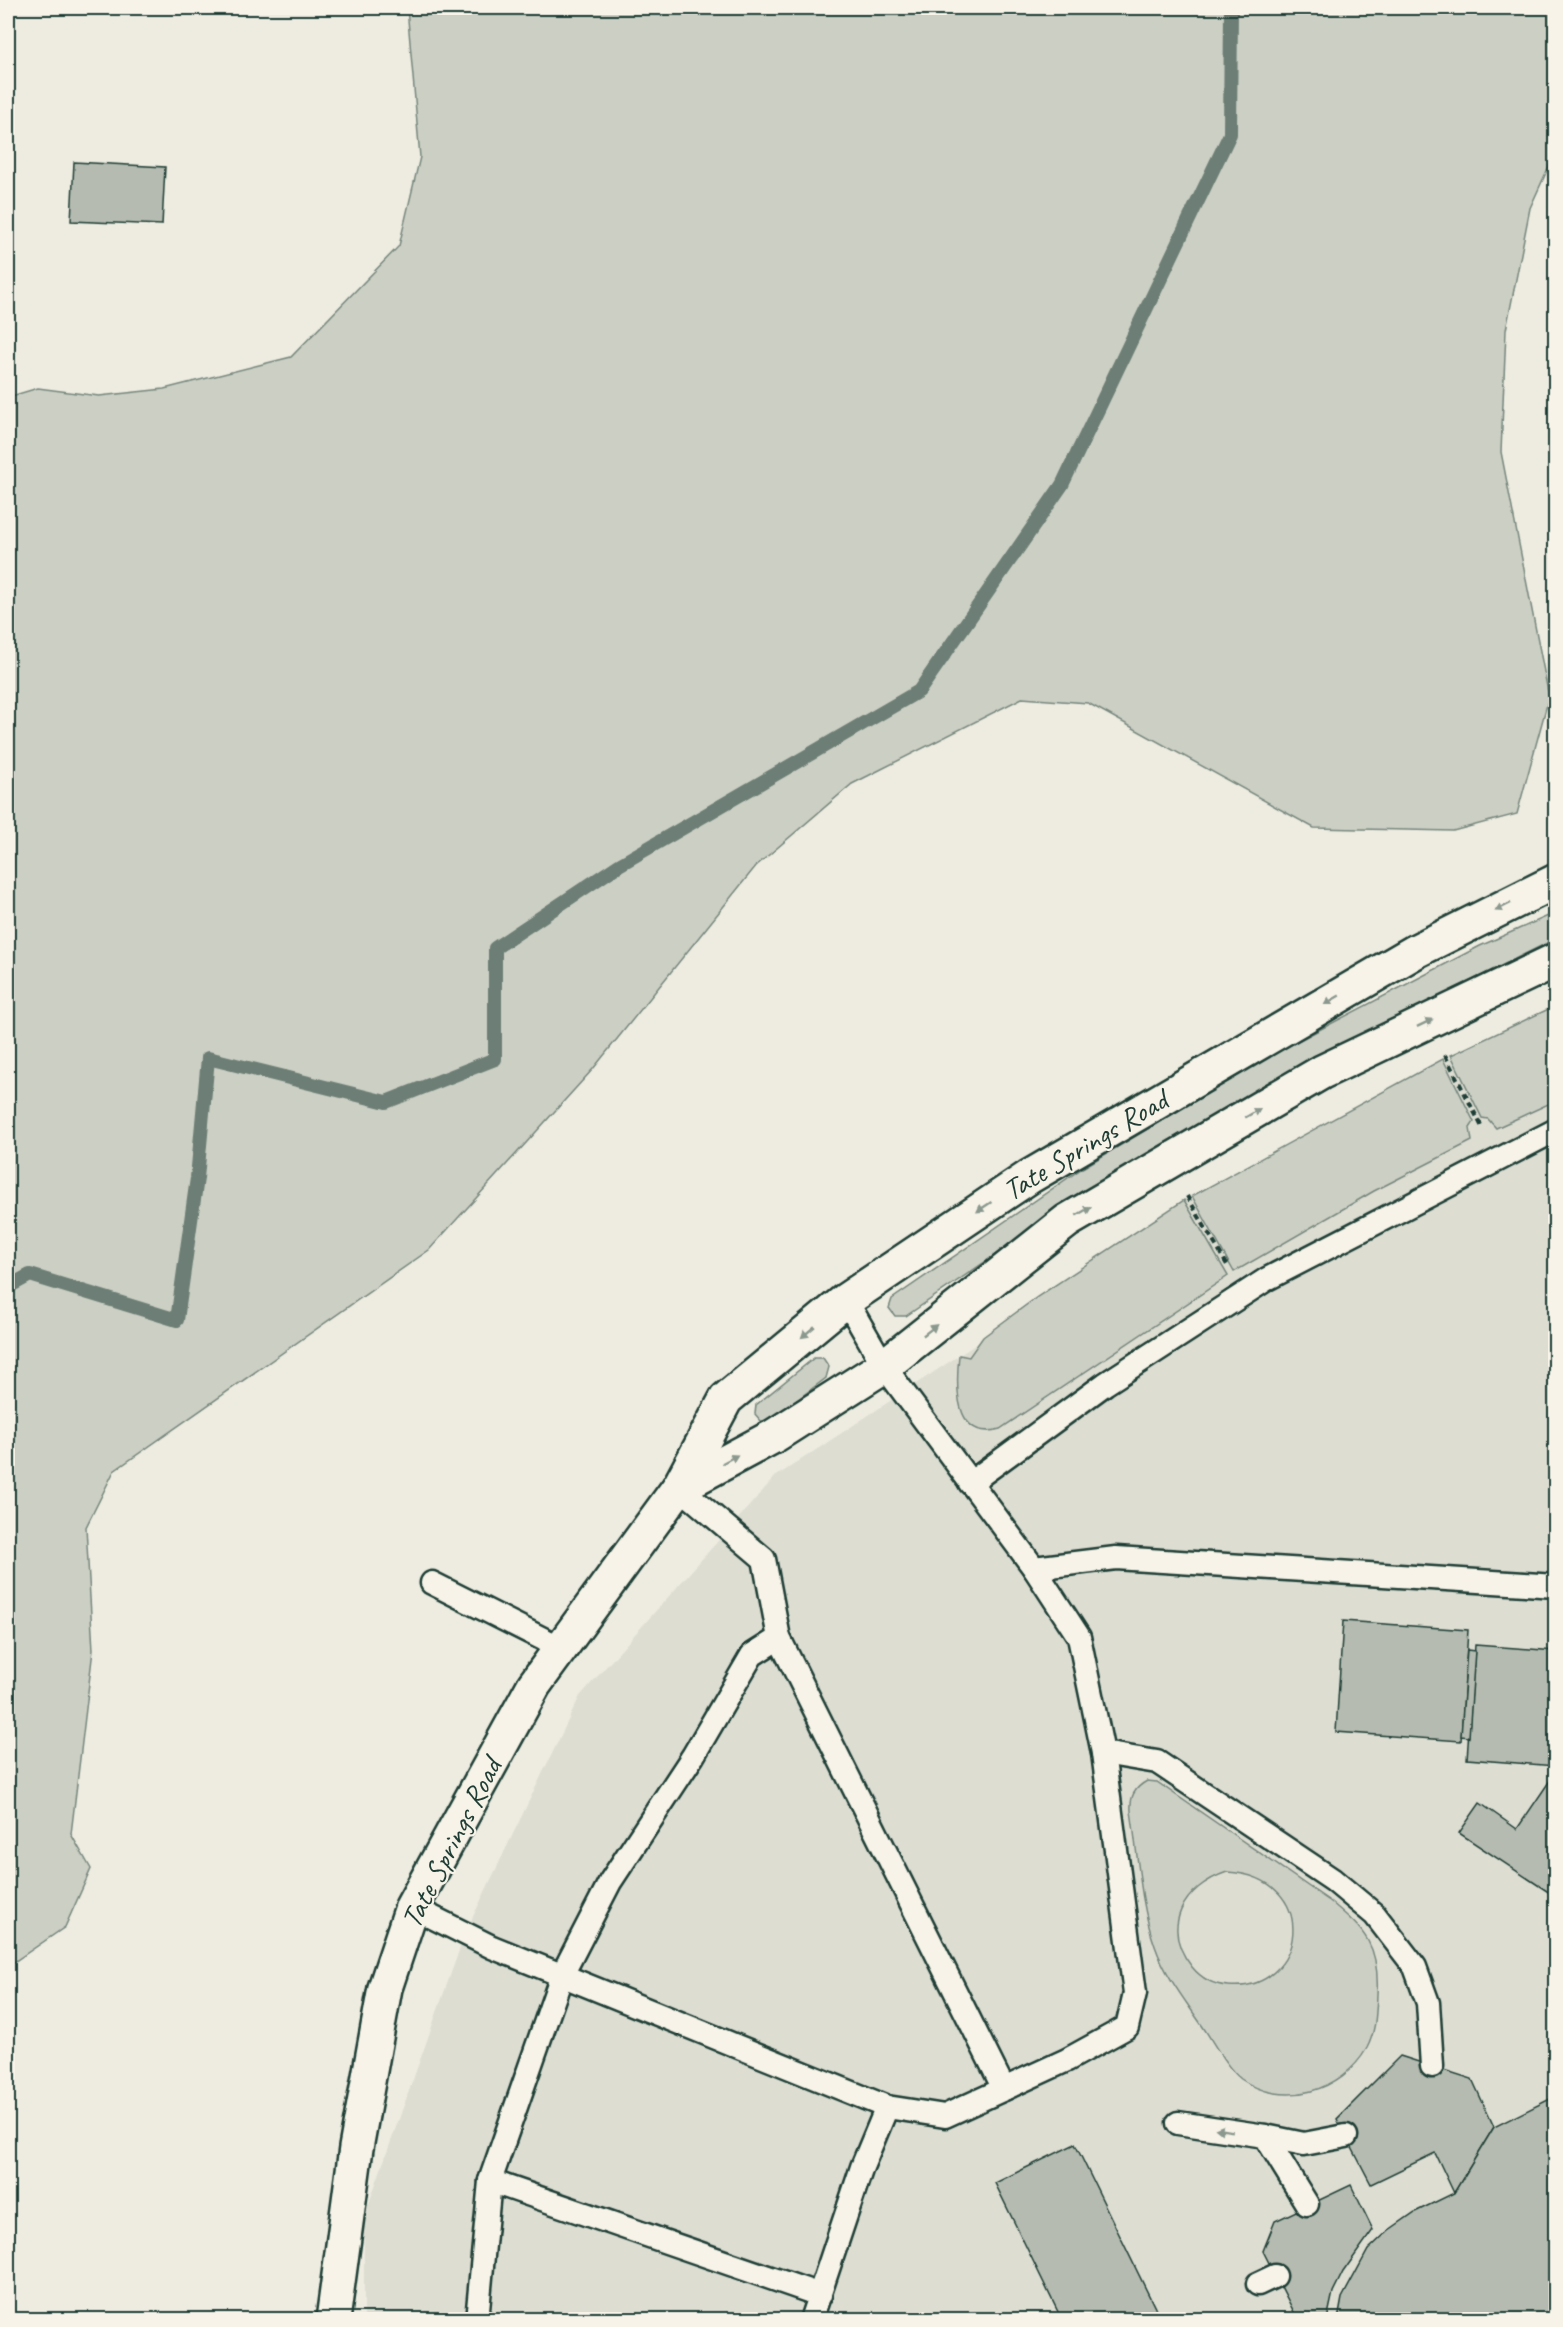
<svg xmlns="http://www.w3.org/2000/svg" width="1563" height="2327" font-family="Caveat,sans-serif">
  <rect width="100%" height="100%" fill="#eeece1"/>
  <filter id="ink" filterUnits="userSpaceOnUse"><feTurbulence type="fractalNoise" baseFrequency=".0167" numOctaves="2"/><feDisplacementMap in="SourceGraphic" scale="12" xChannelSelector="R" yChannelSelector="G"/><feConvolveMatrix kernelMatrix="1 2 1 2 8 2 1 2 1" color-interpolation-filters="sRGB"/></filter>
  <g filter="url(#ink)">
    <path fill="#ddddd2" d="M1555,1009V2319L364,2320V2217L466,1931L580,1696L775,1477L996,1331L1095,1259L1186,1199L1355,1106L1506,1030Z"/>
    <g fill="#cccfc4" stroke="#76867c" stroke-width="1.5" fill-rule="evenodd">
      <path d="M407,8H1555V153L1530,208L1506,330L1501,452L1549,697L1517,814L1453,831L1314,828L1088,703L1022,698L852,784L756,866L593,1069L429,1250L114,1471L86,1527L93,1650L71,1834L91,1869L65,1927L8,1966V397L38,388L99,396L164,389L291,357L399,246L420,157Z"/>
      <path d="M1555,913V939L1286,1073L1097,1185L906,1316H895L889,1308L892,1299L1084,1167L1273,1054L1480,946Z"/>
      <path d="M1555,1006V1101L1496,1128L1488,1119L1482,1118L1451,1055Z"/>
      <path d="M1443,1059L1474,1122L1470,1128L1472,1141L1374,1191L1234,1272L1192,1196Z"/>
      <path d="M1184,1200L1228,1276L1000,1429C953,1442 956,1384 959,1355L969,1357L983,1337L1037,1297Z"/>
      <path d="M814,1358H823L829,1367L826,1378L769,1421H761L755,1414L756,1405Z"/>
      <path d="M1147,1781L1157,1782L1331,1902C1345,1914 1359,1925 1368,1941C1377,1957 1378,1978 1377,1995C1376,2013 1376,2031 1367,2048C1342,2092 1283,2109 1241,2079C1225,2066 1213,2041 1201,2024C1184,1999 1165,1975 1155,1946C1140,1904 1138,1855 1131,1811C1130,1797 1134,1788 1147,1781ZM1227,1872C1323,1877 1306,1993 1228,1986C1214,1985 1201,1978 1192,1967C1160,1927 1183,1887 1227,1872Z"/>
    </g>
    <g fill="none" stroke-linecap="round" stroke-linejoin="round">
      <path stroke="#6c7e74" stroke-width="14" d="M8,1287L30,1275L177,1320L197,1178L208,1058L386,1102L495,1059V948L619,865L919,691L1062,485L1230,134L1231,8"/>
    </g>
    <g fill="#b5bbb0" stroke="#1f3d34" stroke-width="1.5">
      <path d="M74,162L165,167L162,225L71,221Z"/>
      <path d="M1343,1621L1468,1630L1461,1741L1336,1732Z"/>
      <path d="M1475,1645L1556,1651V1766L1467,1759Z"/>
      <path d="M1467,1650L1475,1651L1469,1737L1461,1736Z"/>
      <path d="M1553,1776L1556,1777V1897L1459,1833L1480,1803L1517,1829Z"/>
      <path d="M1400,2056L1472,2079L1494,2127L1454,2193L1435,2153L1371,2184L1337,2119Z"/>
      <path d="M1556,2096V2320H1338L1342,2298L1368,2250L1389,2230L1415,2212L1454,2193L1494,2127Z"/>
      <path d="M1075,2144L1161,2320H1062L995,2183Z"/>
      <path d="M1351,2185L1373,2230L1343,2272L1333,2292L1327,2320H1298L1263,2251L1275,2221Z"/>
    </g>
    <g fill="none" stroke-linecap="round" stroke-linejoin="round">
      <defs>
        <g id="service">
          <path d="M970,1483L1105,1384L1267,1279L1556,1130"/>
          <path d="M679,1487L764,1559L779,1638L1004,2089"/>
          <path d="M1034,1568L1116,1558L1556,1586"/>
          <path d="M432,1583L561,1648"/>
          <path d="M1103,1753L1157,1762L1333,1880L1375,1915L1415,1967L1428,2003L1432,2066"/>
          <path d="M412,1907L492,1947L887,2107L945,2116L1067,2060L1127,2027L1135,1993L1103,1753L1079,1637L1034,1568L884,1366L846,1300"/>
          <path d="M1178,2123L1265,2136L1307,2204"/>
          <path d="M1265,2136L1304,2144L1346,2136"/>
          <path d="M490,2181L820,2295"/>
          <path d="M1258,2284L1275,2276"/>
          <path d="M477,2320L490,2181L562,1975L610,1882L693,1756L752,1655L779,1638"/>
          <path d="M811,2320L862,2167L887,2107"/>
        </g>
        <g id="minor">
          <path d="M679,1487L774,1436L884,1366L1067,1221L1322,1072L1556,960"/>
          <path d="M333,2320L356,2148L385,1988L412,1907L534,1685L679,1487L726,1399L846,1300L1029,1177L1416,951L1556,881"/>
        </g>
      </defs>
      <use href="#service" stroke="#1f3d34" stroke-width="27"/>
      <use href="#minor" stroke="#1f3d34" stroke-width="38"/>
      <g stroke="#1f3d34" stroke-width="4" stroke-dasharray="6 4.5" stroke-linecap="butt">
        <path d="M1445,1055L1483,1129"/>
        <path d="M1187,1196L1227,1265"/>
      </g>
      <use href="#service" stroke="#f7f3e8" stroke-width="22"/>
      <use href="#minor" stroke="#f7f3e8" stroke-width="33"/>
    </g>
    <defs><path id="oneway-solid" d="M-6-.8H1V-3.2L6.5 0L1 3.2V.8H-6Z" transform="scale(1.5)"/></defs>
    <g fill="#8b988e">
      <use href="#oneway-solid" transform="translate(1503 907) rotate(153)"/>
      <use href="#oneway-solid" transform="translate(1332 1000) rotate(150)"/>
      <use href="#oneway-solid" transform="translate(1425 1023) rotate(-26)"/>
      <use href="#oneway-solid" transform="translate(1253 1113) rotate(-30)"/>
      <use href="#oneway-solid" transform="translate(984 1207) rotate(146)"/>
      <use href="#oneway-solid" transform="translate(1084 1211) rotate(-30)"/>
      <use href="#oneway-solid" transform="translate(930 1330) rotate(-38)"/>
      <use href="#oneway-solid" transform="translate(808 1332) rotate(140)"/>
      <use href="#oneway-solid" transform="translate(730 1459) rotate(-28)"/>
      <use href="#oneway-solid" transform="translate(1224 2130) rotate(-171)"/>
    </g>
  </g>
  <g text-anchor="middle" stroke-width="4.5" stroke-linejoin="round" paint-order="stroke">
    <g font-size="30" fill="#1f3d34" stroke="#f7f3e8">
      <text transform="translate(1085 1145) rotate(-31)" y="10">Tate Springs Road</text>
      <text transform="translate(451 1843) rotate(-63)" y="10">Tate Springs Road</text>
    </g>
  </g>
  <rect width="1563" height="2327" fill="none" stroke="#f7f3e8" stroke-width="30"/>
  <rect x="15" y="15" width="1533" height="2297" fill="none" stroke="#1f3d34" stroke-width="2" filter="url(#ink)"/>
</svg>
